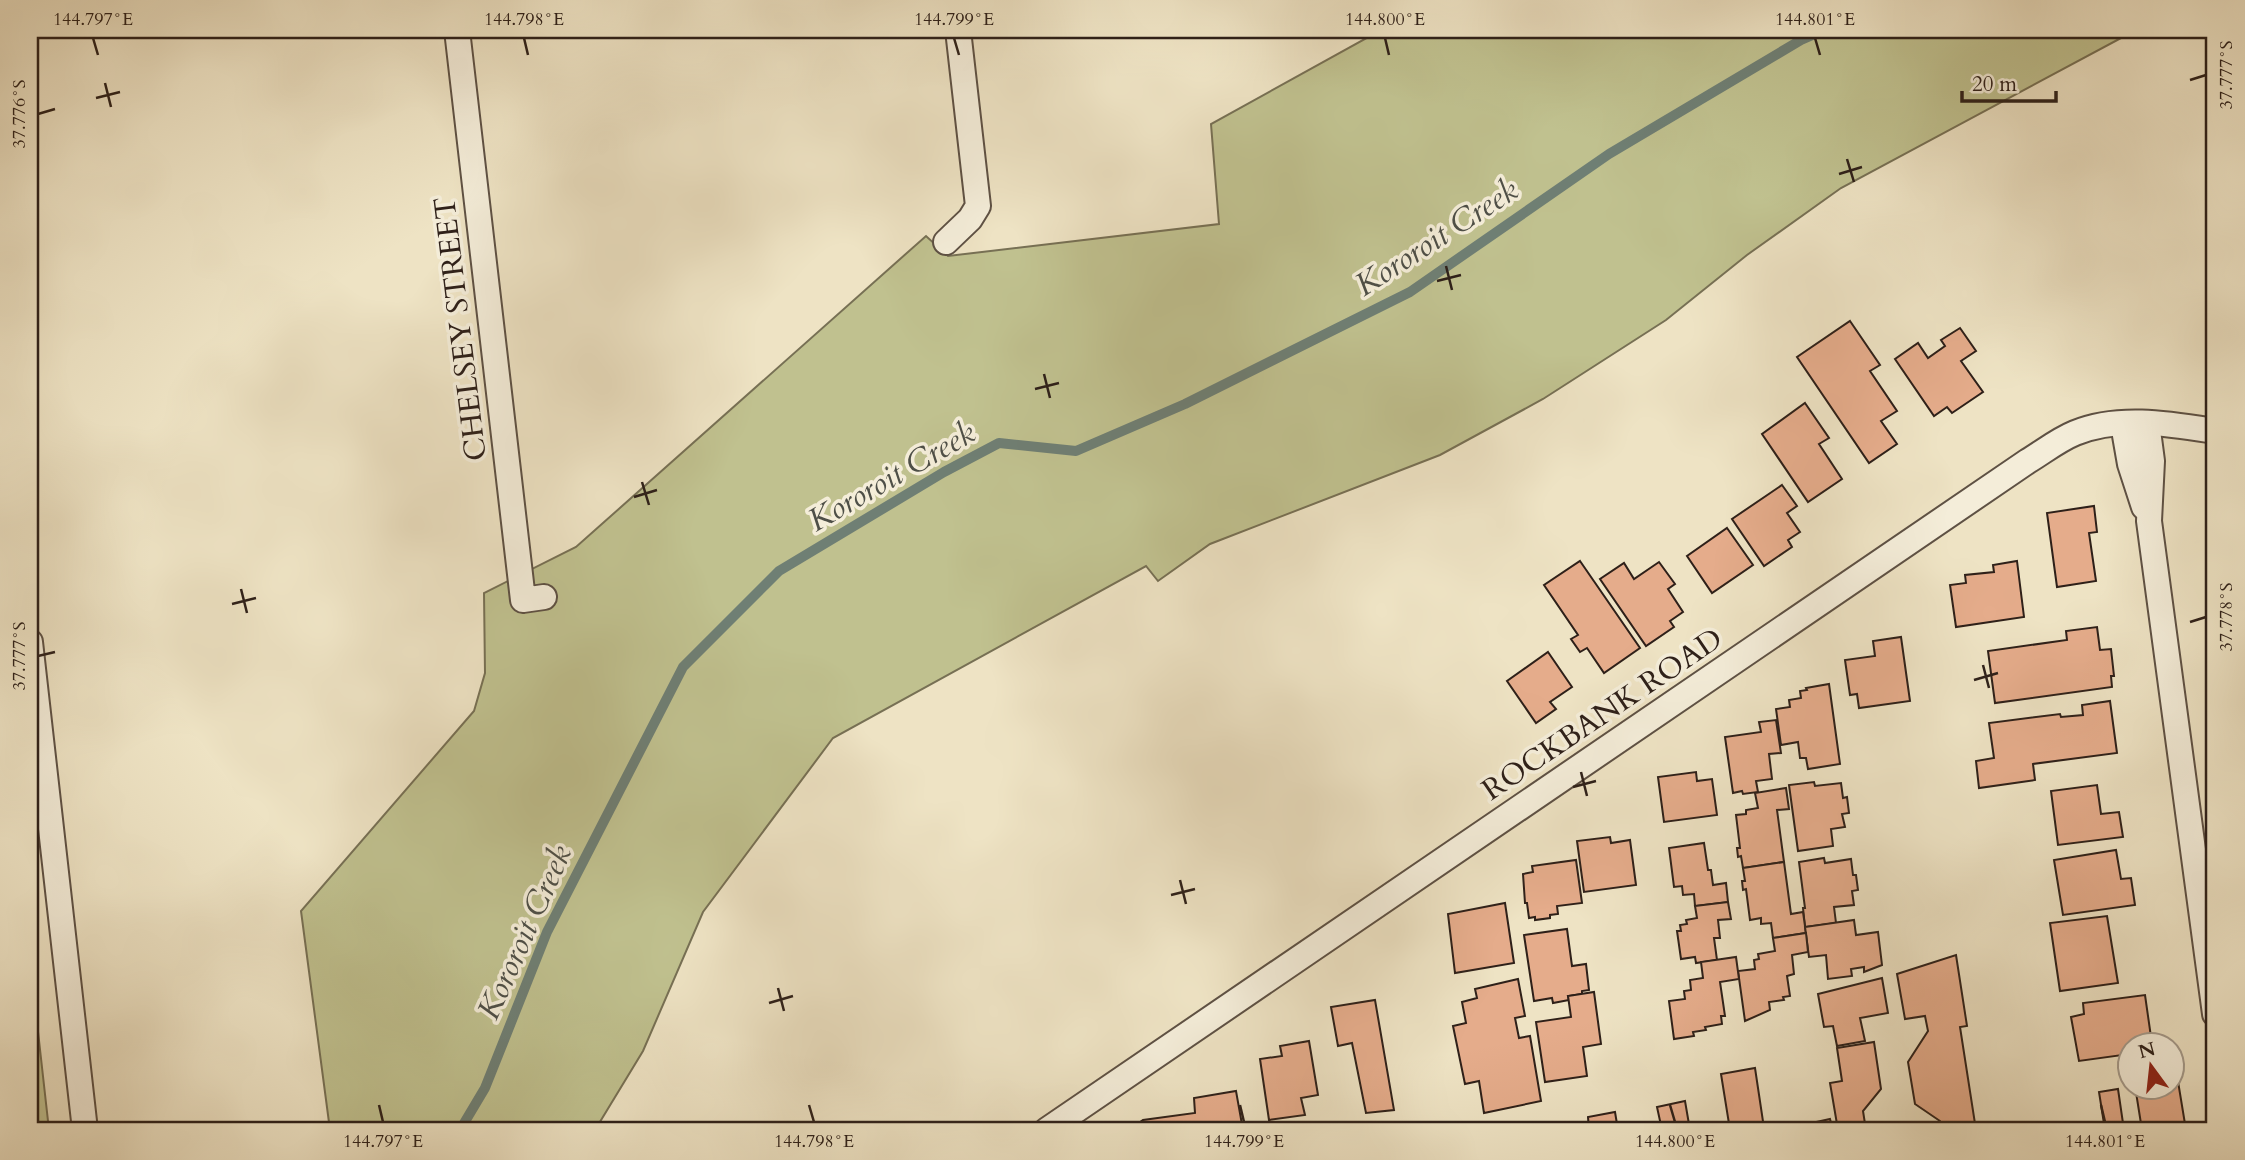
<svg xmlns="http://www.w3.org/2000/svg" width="2245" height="1160" font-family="Cardo,serif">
  <rect width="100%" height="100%" fill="#eee3c4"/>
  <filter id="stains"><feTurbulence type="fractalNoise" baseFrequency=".00286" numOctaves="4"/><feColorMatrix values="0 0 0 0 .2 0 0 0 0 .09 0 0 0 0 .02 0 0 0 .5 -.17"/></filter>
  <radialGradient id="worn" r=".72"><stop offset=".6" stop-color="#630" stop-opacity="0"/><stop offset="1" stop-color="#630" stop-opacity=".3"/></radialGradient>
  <g fill="#c0c18f" stroke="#777054" stroke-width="2">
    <path d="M1381,30H2136L1841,188L1747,255L1666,320L1543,399L1440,455L1210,544L1158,581L1146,566L833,738L703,912L643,1051L595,1130H330L301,911L474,711L485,673L484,593L576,547L926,236L948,256L1219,224L1211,124Z"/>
    <path d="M30,960L49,1130H30Z"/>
  </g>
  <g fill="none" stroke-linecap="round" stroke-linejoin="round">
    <path stroke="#6f7f74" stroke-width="10" d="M460,1130L485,1088L547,932L683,667L779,571L944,472L999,443L1076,451L1185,404L1410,292L1609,154L1801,40L1824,30"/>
  </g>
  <g fill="#e5ac8b" stroke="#2e2019" stroke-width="2">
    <path d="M1850,321L1880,365L1870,371L1897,411L1881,421L1897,444L1869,463L1797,357Z"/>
    <path d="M1960,328L1976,351L1961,361L1983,392L1952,413L1947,407L1934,416L1895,359L1918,343L1928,358L1945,346L1941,340Z"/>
    <path d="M1805,403L1829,438L1819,444L1842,479L1808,502L1762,434Z"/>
    <path d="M1782,485L1797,506L1787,513L1800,532L1788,540L1792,547L1764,566L1732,519Z"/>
    <path d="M2094,506L2097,532L2089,533L2096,581L2057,587L2047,513Z"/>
    <path d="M1727,528L1753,565L1712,593L1687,556Z"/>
    <path d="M1580,561L1640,648L1604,673L1587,648L1580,652L1571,639L1578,635L1544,585Z"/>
    <path d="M2017,561L2024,617L1956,627L1950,585L1966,583L1965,575L1994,572L1993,565Z"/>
    <path d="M1659,562L1675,584L1668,589L1683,612L1670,621L1674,627L1646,646L1600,579L1624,563L1634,579Z"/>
    <path d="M2097,627L2100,650L2111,649L2114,676H2111L2112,687L1995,703L1988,651L2067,640L2066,631Z"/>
    <path d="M1901,637L1910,701L1859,708L1857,694L1850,695L1845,660L1875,656L1873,641Z"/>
    <path d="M1548,652L1572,687L1550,702L1556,709L1536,723L1507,681Z"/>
    <path d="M1829,684L1840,764L1808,769L1806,758H1800L1798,742L1781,745L1776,709L1790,707L1789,700L1801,698L1800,691L1807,690L1806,688Z"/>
    <path d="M2110,701L2117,753L2033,764L2035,780L1979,788L1976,761L1994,758L1989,723L2060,714L2061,717L2083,715L2082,705Z"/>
    <path d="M1776,720L1781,753L1769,754L1772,779L1756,781L1758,792L1743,794L1742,791L1733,793L1725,737L1761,732L1759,722Z"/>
    <path d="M1696,772L1697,781L1712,779L1717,815L1664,822L1658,777Z"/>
    <path d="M1814,782L1815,786L1841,783L1843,798L1847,797L1849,813L1842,814L1845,827L1831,829L1833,846L1798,851L1789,785Z"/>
    <path d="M2097,785L2101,814L2119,812L2123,837L2058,845L2051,791Z"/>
    <path d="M1786,788L1789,809L1777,810L1784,862L1743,868L1741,856L1738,857L1737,848H1740L1736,815L1746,814V810L1758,808L1755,793Z"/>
    <path d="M1610,837L1611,843L1630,840L1636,885L1584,892L1577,841Z"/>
    <path d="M1704,843L1708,870H1711L1713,885L1726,883L1728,902L1695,906L1694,894L1683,895L1682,886L1674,887L1669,848Z"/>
    <path d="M2116,850L2121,879L2131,878L2135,905L2063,915L2054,860Z"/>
    <path d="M1824,858L1825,863L1851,859L1853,875H1856L1858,890L1852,891L1854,905L1834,907L1836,923L1805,927L1803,908H1805L1799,862Z"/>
    <path d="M1576,860L1582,903L1557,906L1558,914L1550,915V918L1535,920V917L1529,918L1527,903H1525L1523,874L1533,872L1532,866Z"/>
    <path d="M1784,862L1791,914L1803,912L1806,933L1773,938L1771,923L1761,924V918L1750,920L1746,889L1743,890L1742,881H1745L1743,868Z"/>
    <path d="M1728,902L1731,919L1718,920L1720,938H1714L1717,960L1696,963L1695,957L1681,959L1677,931H1681L1680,925L1687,924L1686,920L1697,918L1695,906Z"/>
    <path d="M1505,903L1514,963L1455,973L1448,914Z"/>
    <path d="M2107,916L2118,983L2060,991L2050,923Z"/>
    <path d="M1854,920L1856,935L1878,932L1882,965L1864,972V967L1851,969L1852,976L1828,979L1826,955L1809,957L1805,927Z"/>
    <path d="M1567,929L1572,966L1586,964L1589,990L1582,991V994L1568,996L1569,1000L1553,1003L1552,998L1534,1001L1524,935Z"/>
    <path d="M1806,933L1808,952L1792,955L1794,974L1787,976L1790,996L1783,997L1784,1000L1769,1002L1770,1010L1745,1021L1738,971L1755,969L1754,960L1759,959L1758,954L1775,951L1773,938Z"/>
    <path d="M1956,955L1967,1026L1960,1027L1976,1130H1942L1940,1121L1915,1104L1908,1062L1928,1031L1925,1016L1905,1019L1897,974Z"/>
    <path d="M1736,957L1739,979L1720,982L1725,1016H1721L1722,1024L1705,1027L1706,1030L1693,1032L1694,1036L1674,1039L1669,1001L1685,999L1684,991L1691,990L1690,980L1703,978L1701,962Z"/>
    <path d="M1882,978L1888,1013L1860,1018L1865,1041L1837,1046L1833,1026L1824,1027L1818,994Z"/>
    <path d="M1518,979L1525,1016L1515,1018L1519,1038L1530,1036L1541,1101L1484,1113L1479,1081L1465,1084L1453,1026L1466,1023L1462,1002L1477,998L1475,989Z"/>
    <path d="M1594,992L1601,1044L1583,1047L1587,1076L1545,1082L1536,1022L1571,1017L1568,996Z"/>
    <path d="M2145,995L2152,1044H2130V1054L2079,1061L2071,1017L2084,1014L2083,1003Z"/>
    <path d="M1375,1000L1394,1110L1366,1113L1352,1043L1338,1046L1331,1007Z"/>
    <path d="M1309,1041L1318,1095L1301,1098L1305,1115L1269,1120L1260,1059L1282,1056L1280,1046Z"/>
    <path d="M1874,1042L1881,1089L1863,1111L1866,1130H1838L1830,1083L1842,1081L1837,1048Z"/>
    <path d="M2172,1057H2174L2186,1130H2142L2135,1086H2172Z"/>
    <path d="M1755,1068L1764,1128L1730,1130L1721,1074Z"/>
    <path d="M2118,1089L2124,1130H2105L2099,1092Z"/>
    <path d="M1236,1091L1243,1130H1129L1143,1120L1195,1113L1194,1098Z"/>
    <path d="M1685,1101L1690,1130H1662L1657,1107Z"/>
    <path d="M1615,1112L1618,1130H1589L1588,1117Z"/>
    <path d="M1830,1119L1833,1130H1817L1816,1122Z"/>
  </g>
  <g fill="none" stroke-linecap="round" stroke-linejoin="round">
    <defs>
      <g id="street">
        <path d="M457,30L523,600L544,597"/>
        <path d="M946,242L970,219L978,206L958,30"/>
        <path d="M2147,423L2152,461L2149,521L2215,1014"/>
        <path d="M2123,424L2130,464L2144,507"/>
        <path d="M30,642L85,1130"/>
        <path d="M1047,1130L2028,461C2043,452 2058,440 2075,433C2118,415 2170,424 2215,431"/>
      </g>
    </defs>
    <use href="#street" stroke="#5e5144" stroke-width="28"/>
    <use href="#street" stroke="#f4edd9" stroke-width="24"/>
  </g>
  <path fill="none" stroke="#2e2019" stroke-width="2.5" d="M93,38L98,55M524,38L528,55M954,38L959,55M1385,38L1389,55M1815,38L1820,55M2190,80L2206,75M105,83L111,107M96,98L120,92M38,114L55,109M1847,159L1854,182M1839,174L1862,167M1446,266L1452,290M1437,281L1461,275M1044,374L1050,398M1035,389L1059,383M642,482L649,505M634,497L657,490M241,589L247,613M232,604L256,598M2190,622L2206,617M38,656L55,652M1983,665L1989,688M1974,680L1998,673M1581,772L1587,796M1573,787L1596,781M1180,880L1186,904M1171,895L1195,889M778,988L784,1011M769,1003L793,996M379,1105L383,1122M809,1105L814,1122M1240,1105L1244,1122M1670,1105L1675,1122M2101,1105L2105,1122"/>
  <g text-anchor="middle" stroke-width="7" stroke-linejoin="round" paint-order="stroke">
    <g font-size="30" fill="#2e2019" stroke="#f4edd9">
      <text transform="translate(460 329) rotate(-97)" y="10">CHELSEY STREET</text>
      <text transform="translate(1602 714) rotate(-34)" y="10">ROCKBANK ROAD</text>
    </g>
    <g font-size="32" font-style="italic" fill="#4e4f47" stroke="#f4edd9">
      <text transform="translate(1436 237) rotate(-33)" y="11">Kororoit Creek</text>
      <text transform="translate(891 476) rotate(-30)" y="11">Kororoit Creek</text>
      <text transform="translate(524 932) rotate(-66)" y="11">Kororoit Creek</text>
    </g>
  </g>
  <rect width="2245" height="1160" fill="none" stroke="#eee3c4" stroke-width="77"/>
  <g transform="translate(2151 1066) rotate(345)"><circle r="33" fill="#f4edd9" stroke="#a59b8c" stroke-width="2"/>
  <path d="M0-5L12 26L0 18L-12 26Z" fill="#8f2418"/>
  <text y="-10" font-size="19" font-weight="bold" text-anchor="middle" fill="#2e2019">N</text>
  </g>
  <path d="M1962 91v10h94v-10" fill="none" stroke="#2e2019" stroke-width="3.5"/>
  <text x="1972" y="91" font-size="21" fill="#2e2019" stroke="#f4edd9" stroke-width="5" paint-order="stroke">20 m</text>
  <rect x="38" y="38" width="2168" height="1084" fill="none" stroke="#2e2019" stroke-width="2.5"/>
  <g font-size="18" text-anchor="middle" fill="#2e2019">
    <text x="93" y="25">144.797°E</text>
    <text x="524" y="25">144.798°E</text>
    <text x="954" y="25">144.799°E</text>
    <text x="1385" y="25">144.800°E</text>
    <text x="1815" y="25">144.801°E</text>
    <text transform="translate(2226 75) rotate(-90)" y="6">37.777°S</text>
    <text transform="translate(19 114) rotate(-90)" y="6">37.776°S</text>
    <text transform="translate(2226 617) rotate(-90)" y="6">37.778°S</text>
    <text transform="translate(19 656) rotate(-90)" y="6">37.777°S</text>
    <text x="383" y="1147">144.797°E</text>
    <text x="814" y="1147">144.798°E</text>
    <text x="1244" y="1147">144.799°E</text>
    <text x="1675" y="1147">144.800°E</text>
    <text x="2105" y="1147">144.801°E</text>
  </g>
  <rect width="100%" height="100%" filter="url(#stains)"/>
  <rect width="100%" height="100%" fill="url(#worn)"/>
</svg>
